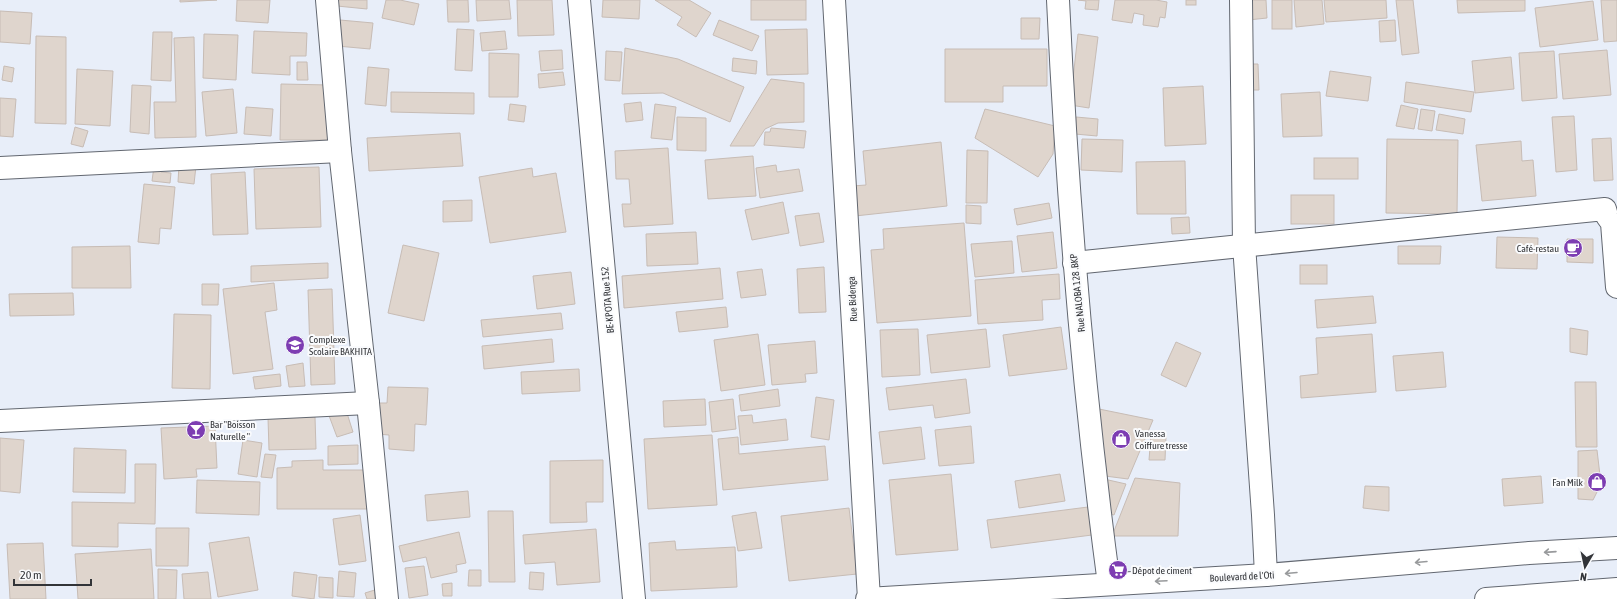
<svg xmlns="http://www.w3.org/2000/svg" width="1617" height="599" font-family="'Asap Condensed',sans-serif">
  <rect width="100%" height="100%" fill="#e8eef9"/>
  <g fill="#dfd5cd" stroke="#c7bcb5">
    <path d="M180,0H217L180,2Z"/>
    <path d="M237,0H270L268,23L236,21Z"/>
    <path d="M337,0H367V9L337,6Z"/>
    <path d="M386,0H400L419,4L414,25L382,18Z"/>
    <path d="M447,0H468L469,22H448Z"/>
    <path d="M476,0H509L511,19L477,21Z"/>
    <path d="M517,0H552L554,35L518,36Z"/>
    <path d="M603,0H640L639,19L602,17Z"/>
    <path d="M655,0H689L711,13L696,37L677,25L682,17Z"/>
    <rect x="751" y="0" width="55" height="20"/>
    <path d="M1078,0H1099L1098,10L1085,9L1086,1Z"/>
    <path d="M1115,0H1156L1167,2L1165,18L1160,17L1158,27L1143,25L1144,15L1134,13L1132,23L1112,20Z"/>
    <rect x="1186" y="0" width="10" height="5"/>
    <path d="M1246,0H1266L1267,18L1248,20Z"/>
    <rect x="1272" y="0" width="20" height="29"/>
    <path d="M1294,0H1322L1324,24L1296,27Z"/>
    <path d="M1324,0H1386L1387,18L1326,22Z"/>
    <path d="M1396,0H1413L1419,53L1402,55Z"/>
    <path d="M1457,0H1525V11L1458,13Z"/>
    <path d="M1601,0H1617V41L1604,42Z"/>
    <path d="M1593,1L1598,40L1540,47L1535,8Z"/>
    <path d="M0,11L32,13L30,44L0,42Z"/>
    <path d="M1021,18H1040L1039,39H1021Z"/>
    <path d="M340,20L373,23L370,49L337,46Z"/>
    <path d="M719,20L759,36L752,51L713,35Z"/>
    <path d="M1395,20L1396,41L1380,42L1379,21Z"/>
    <path d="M457,29L474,30L472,71L455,70Z"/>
    <path d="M807,29L808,74L767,75L765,30Z"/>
    <path d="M254,31L307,33L306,56H290V75L252,73Z"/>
    <path d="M505,31L507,49L482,51L480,33Z"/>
    <path d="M153,32H172L171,81L151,80Z"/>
    <path d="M204,34L238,35L236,80L203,78Z"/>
    <path d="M1078,34L1098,37L1089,108L1070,105Z"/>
    <path d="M36,36L66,37V124L35,123Z"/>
    <path d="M194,37L196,137L155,138L154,102H176L174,38Z"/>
    <path d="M625,48L678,59L744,87L730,122L663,93L622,94Z"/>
    <path d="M945,49H1047V86H1003V102H945Z"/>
    <path d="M562,50L563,69L541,71L539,51Z"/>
    <path d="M1607,50L1611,95L1563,99L1559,54Z"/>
    <path d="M606,51L622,52L620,81L605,80Z"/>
    <path d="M1554,51L1557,98L1522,101L1519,53Z"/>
    <path d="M489,53L519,54L518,97H489Z"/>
    <path d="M1511,57L1514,89L1475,93L1472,61Z"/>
    <path d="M733,58L757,61L756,74L732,71Z"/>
    <path d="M297,62H307L308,80H297Z"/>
    <path d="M1242,64H1258L1259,90H1242Z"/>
    <path d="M4,66L14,68L12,82L2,80Z"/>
    <path d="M368,67L389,69L386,106L365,104Z"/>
    <path d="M77,69L113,71L110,126L75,124Z"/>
    <path d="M1330,71L1371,77L1368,101L1326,96Z"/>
    <path d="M563,72L565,85L539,88L538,74Z"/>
    <path d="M771,79L804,83V122L778,123L765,129L754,146H730Z"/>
    <path d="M1406,82L1474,92L1471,112L1404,102Z"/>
    <path d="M281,84L329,85L328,140H280Z"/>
    <path d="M132,85L151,86L149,134L130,132Z"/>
    <path d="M1203,86L1206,144L1165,146L1163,88Z"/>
    <path d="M233,89L237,133L206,136L202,92Z"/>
    <path d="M391,92L474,93V114L391,112Z"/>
    <path d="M1320,92L1322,136L1283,137L1281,94Z"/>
    <path d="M0,98L16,99L13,137L0,136Z"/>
    <path d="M641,102L643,120L626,122L624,104Z"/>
    <path d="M510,104L526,106L524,122L508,120Z"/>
    <path d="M655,104L676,107L672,140L651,138Z"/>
    <path d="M1401,105L1418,109L1414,129L1396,126Z"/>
    <path d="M246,107L273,109L271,136L244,134Z"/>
    <path d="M985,109L1055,126L1053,154L1038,177L975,138Z"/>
    <path d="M1421,109L1435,111L1432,131L1418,129Z"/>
    <path d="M1439,114L1465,119L1463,134L1436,130Z"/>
    <path d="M1574,116L1577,170L1556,172L1552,117Z"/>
    <path d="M677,117L706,118V151L677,150Z"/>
    <path d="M1076,117L1098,119L1097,136L1075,134Z"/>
    <path d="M75,127L88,131L83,147L71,144Z"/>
    <path d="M771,128L806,131L804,148L764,145L765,132H770Z"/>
    <path d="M460,133L463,166L369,171L367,138Z"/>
    <path d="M1611,138L1613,180L1594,181L1592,139Z"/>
    <path d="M1082,139L1123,140L1122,172L1081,170Z"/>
    <path d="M1387,139L1458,140L1457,214L1386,213Z"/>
    <path d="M1521,141L1522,161L1533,160L1536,196L1482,201L1476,145Z"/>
    <path d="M941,142L947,206L855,216L852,186L866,185L863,151Z"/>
    <path d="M668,148L673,224L624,227L622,204H631L629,179H616L615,151Z"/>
    <path d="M967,150L988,151L987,203H966Z"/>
    <path d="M753,156L756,196L708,199L705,160Z"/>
    <rect x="1314" y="158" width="44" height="21"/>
    <path d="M1185,161L1186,214H1137L1136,162Z"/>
    <path d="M179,165L196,166L194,184L178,182Z"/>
    <path d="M776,165L777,172L799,169L803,191L760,198L756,168Z"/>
    <path d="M154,166L161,167V172L171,173L170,183L152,181Z"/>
    <path d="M319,167L321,227L256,229L254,169Z"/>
    <path d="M532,168L533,177L556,173L566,232L490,243L479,177Z"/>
    <path d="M245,172L248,234L213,235L211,174Z"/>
    <path d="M144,184L175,187L171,229L160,228L159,244L138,242Z"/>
    <rect x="1291" y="195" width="43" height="29"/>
    <path d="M472,200V221L443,222V201Z"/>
    <path d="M783,202L789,233L752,240L745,210Z"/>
    <path d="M1049,203L1052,218L1017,225L1014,209Z"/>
    <path d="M966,205L981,206V224L966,223Z"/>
    <path d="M819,213L824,242L800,246L795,216Z"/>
    <path d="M1189,217L1190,233L1172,234L1171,218Z"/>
    <path d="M964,223L971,316L877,323L871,250L884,249L883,229Z"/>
    <path d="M696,232L698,264L647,266L646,234Z"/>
    <path d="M1053,232L1057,268L1022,272L1017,236Z"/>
    <path d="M1497,237L1538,238L1537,269L1496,268Z"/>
    <path d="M1567,239H1593V263L1567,262Z"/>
    <path d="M1012,241L1014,273L975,277L971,244Z"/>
    <path d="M403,245L439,253L424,321L388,313Z"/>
    <path d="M130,246L131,288H72V247Z"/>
    <path d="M1398,246H1441L1440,264H1398Z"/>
    <path d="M328,263V278L251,282V266Z"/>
    <rect x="1300" y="265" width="27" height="19"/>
    <path d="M824,267L826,312L799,313L797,269Z"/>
    <path d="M720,268L723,299L624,308L622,276Z"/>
    <path d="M762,269L766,295L741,298L737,272Z"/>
    <path d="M571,272L575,304L537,309L533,276Z"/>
    <path d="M1059,274L1060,299L1042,300L1043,320L978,324L975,280Z"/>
    <path d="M274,283L277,310L265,312L273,369L233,374L223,289Z"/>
    <path d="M202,284H219L218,305H202Z"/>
    <path d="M332,289L335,384L311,385L308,290Z"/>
    <path d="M73,293L74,315L10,316L9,294Z"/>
    <path d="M1373,296L1376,323L1317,328L1315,300Z"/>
    <path d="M726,307L728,327L679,332L676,312Z"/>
    <path d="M561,313L563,329L483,337L481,320Z"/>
    <path d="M174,314L211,315L210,389L172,388Z"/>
    <path d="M1061,327L1067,369L1009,376L1003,335Z"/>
    <path d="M1570,328L1588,331L1587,355L1570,352Z"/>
    <path d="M918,329L920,375L882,377L880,330Z"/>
    <path d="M986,329L990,367L931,373L927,335Z"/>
    <path d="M758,334L765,385L721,391L714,340Z"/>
    <path d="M1372,334L1376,392L1301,398L1300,376L1318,374L1316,338Z"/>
    <path d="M552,339L554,362L484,369L482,346Z"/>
    <path d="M815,341L817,373L805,374L806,382L772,385L768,345Z"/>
    <path d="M1176,342L1201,353L1186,387L1161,375Z"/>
    <path d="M1443,352L1446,387L1396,391L1393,356Z"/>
    <path d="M303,363L305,386L289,387L286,366Z"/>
    <path d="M579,369L580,391L522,394L521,372Z"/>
    <path d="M280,374L281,386L255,389L253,377Z"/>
    <path d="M966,379L970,413L935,418L933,405L889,410L886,388Z"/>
    <path d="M1575,382H1596L1597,447H1576Z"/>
    <path d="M388,387L428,388L426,425L415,424L414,451L389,449V435L377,434L379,403H387Z"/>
    <path d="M778,389L780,406L741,411L739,395Z"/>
    <path d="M816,397L834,400L829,440L811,437Z"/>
    <path d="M705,399L706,425L664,427L663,401Z"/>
    <path d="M733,399L736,429L712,432L709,402Z"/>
    <path d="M345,407L353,432L337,437L328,413Z"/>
    <path d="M1099,409L1153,420L1128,479L1105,476Z"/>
    <path d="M752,415L753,423L786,419L788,440L741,445L738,416Z"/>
    <path d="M315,417L316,449L269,450L268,418Z"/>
    <path d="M215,426L217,468L196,469L197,477L164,479L161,428Z"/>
    <path d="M971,426L974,463L939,466L935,430Z"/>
    <path d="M921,427L925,459L883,464L879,432Z"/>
    <path d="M712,435L717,505L648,509L644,439Z"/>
    <path d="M1151,435L1166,436L1165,460H1149Z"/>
    <path d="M738,437L739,454L825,446L828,480L723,490L718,439Z"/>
    <path d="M0,438L24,440L20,493L0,491Z"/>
    <path d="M243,440L262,443L257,477L238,474Z"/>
    <path d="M358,445V464L328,465V446Z"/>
    <path d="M74,448L126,450L125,493L73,492Z"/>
    <path d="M1597,450L1601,484L1593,500L1578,499V451Z"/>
    <path d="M265,454L276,455L272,478L261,477Z"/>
    <path d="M323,460V470H368L369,509H277V468L292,467V461Z"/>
    <path d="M603,460V502H586L587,522L550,523V461Z"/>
    <path d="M135,464H156L155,524L118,523V547L72,546V502L135,503Z"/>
    <path d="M951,474L958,550L896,555L889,480Z"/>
    <path d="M1060,474L1065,501L1019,508L1015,481Z"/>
    <path d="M1541,476L1543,503L1504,506L1502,479Z"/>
    <path d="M1135,478L1180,483L1178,536H1112Z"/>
    <path d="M1104,479L1126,484L1114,515L1102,512Z"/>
    <path d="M197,480L260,482L259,515L196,513Z"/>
    <path d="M1365,486L1389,487V511L1363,508Z"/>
    <path d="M468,491L470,517L427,521L425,495Z"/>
    <path d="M1088,507L1092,535L991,548L987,520Z"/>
    <path d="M849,508L857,574L789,581L781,516Z"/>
    <path d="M488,511H513L515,582H489Z"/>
    <path d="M756,512L762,548L738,551L732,516Z"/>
    <path d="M360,515L366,561L339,565L333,519Z"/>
    <path d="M156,528H189L188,566H156Z"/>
    <path d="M596,529L600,582L557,585L555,562L525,564L523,535Z"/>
    <path d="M459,532L466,563L456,565L457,572L431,578L426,557L403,562L399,546Z"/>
    <path d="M249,537L258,590L218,597L209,543Z"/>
    <path d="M675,541L676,550L735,547L737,587L651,591L649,543Z"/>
    <path d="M43,543L46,599H10L7,544Z"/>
    <path d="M151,549L154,599H78L75,554Z"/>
    <path d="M424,566L428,595L409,598L405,568Z"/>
    <path d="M158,569L177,570L176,599H158Z"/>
    <path d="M469,570H481V586H468Z"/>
    <path d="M339,571L356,573L354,597L337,596Z"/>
    <path d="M208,572L211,599H184L182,574Z"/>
    <path d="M294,572L317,575L314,599L292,596Z"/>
    <path d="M530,572L544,573L543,590L529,589Z"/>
    <path d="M319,577L333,578V598L319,597Z"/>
    <path d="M452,583V596H443L442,584Z"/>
    <path d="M378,589L381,599H367L365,593Z"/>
  </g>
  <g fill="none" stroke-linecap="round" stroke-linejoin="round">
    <defs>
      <g id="minor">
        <path d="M327,0L340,151L368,403L387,599"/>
        <path d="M579,0L634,599"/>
        <path d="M834,0L869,599"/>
        <path d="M1058,0C1067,195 1083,390 1109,584"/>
        <path d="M1241,0L1244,245L1263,515L1266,575"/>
        <path d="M0,168L340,151"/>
        <path d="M1074,263L1605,209L1607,216L1612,223L1617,287"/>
        <path d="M0,421L368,403"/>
      </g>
      <g id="major">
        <path d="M867,599L1266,575L1529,553L1617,548"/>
        <path d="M1486,599L1617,589"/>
      </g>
    </defs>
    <use href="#minor" stroke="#626770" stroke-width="24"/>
    <use href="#major" stroke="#626770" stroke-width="24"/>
    <use href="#minor" stroke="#fff" stroke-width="22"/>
    <use href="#major" stroke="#fff" stroke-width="22"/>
  </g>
  <defs><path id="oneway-shaft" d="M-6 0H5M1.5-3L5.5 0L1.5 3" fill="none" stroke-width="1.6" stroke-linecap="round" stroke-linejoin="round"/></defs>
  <g stroke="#989a9c">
    <use href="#oneway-shaft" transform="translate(1550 552) rotate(176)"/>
    <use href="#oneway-shaft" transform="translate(1421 562) rotate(175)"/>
    <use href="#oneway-shaft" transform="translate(1291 573) rotate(175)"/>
    <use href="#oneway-shaft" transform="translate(1161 581) rotate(177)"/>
  </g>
  <defs>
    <symbol id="cafe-disc" viewBox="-11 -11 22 22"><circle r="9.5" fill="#7d3db2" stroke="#fafbfd"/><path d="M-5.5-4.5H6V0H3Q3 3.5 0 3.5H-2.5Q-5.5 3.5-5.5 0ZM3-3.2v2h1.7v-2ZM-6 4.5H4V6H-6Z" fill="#fff"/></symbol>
    <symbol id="school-disc" viewBox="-11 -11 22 22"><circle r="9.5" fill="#7d3db2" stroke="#fafbfd"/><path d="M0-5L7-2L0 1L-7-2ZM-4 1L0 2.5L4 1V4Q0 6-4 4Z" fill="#fff"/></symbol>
    <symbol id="bar-disc" viewBox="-11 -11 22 22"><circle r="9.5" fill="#7d3db2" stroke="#fafbfd"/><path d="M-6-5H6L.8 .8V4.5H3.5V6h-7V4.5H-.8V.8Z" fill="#fff"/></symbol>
    <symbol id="shop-disc" viewBox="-11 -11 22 22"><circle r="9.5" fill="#7d3db2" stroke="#fafbfd"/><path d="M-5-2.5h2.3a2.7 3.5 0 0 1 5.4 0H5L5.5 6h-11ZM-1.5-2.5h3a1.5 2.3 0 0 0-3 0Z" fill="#fff"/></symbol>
    <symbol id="supermarket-disc" viewBox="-11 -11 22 22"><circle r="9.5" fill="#7d3db2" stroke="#fafbfd"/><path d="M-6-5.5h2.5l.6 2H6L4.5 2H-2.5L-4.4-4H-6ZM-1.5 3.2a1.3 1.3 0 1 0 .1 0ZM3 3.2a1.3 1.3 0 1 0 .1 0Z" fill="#fff"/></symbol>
  </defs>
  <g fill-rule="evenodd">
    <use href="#cafe-disc" x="1562" y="237" width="22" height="22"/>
    <use href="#school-disc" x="284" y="334" width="22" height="22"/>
    <use href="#bar-disc" x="185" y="419" width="22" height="22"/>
    <use href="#shop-disc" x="1110" y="428" width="22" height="22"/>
    <use href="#shop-disc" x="1586" y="471" width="22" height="22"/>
    <use href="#supermarket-disc" x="1107" y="559" width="22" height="22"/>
  </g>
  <g text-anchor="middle" stroke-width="4" stroke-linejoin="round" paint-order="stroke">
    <g font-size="10" fill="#323438" stroke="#fafbfd" text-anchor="start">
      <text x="1559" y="252" text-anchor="end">Café-restau</text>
      <text x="309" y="343">Complexe<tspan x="309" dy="12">Scolaire BAKHITA</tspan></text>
      <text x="210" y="428">Bar "Boisson<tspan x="210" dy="12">Naturelle "</tspan></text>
      <text x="1135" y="437">Vanessa<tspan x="1135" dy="12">Coiffure tresse</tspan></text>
      <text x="1583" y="486" text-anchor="end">Fan Milk</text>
      <text x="1132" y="574">Dépot de ciment</text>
    </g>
    <g font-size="10" fill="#323438" stroke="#fafbfd">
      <text transform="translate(1077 293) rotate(-96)" y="4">Rue NALOBA 128 .BKP</text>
      <text transform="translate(852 299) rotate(-93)" y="4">Rue Bidenga</text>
      <text transform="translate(607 300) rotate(-95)" y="4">BE-KPOTA Rue 152</text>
      <text transform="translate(1242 576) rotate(-3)" y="4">Boulevard de l'Oti</text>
    </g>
  </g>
  <g transform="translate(1585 567) rotate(189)" stroke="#fafbfd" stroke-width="3" paint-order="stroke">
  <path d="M0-3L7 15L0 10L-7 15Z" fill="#323438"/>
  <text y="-6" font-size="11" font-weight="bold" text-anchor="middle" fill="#323438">N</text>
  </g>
  <path d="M14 579v6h77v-6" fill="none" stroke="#323438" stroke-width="2"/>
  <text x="20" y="579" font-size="12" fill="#323438" stroke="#fafbfd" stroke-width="3" paint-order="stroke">20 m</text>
</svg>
